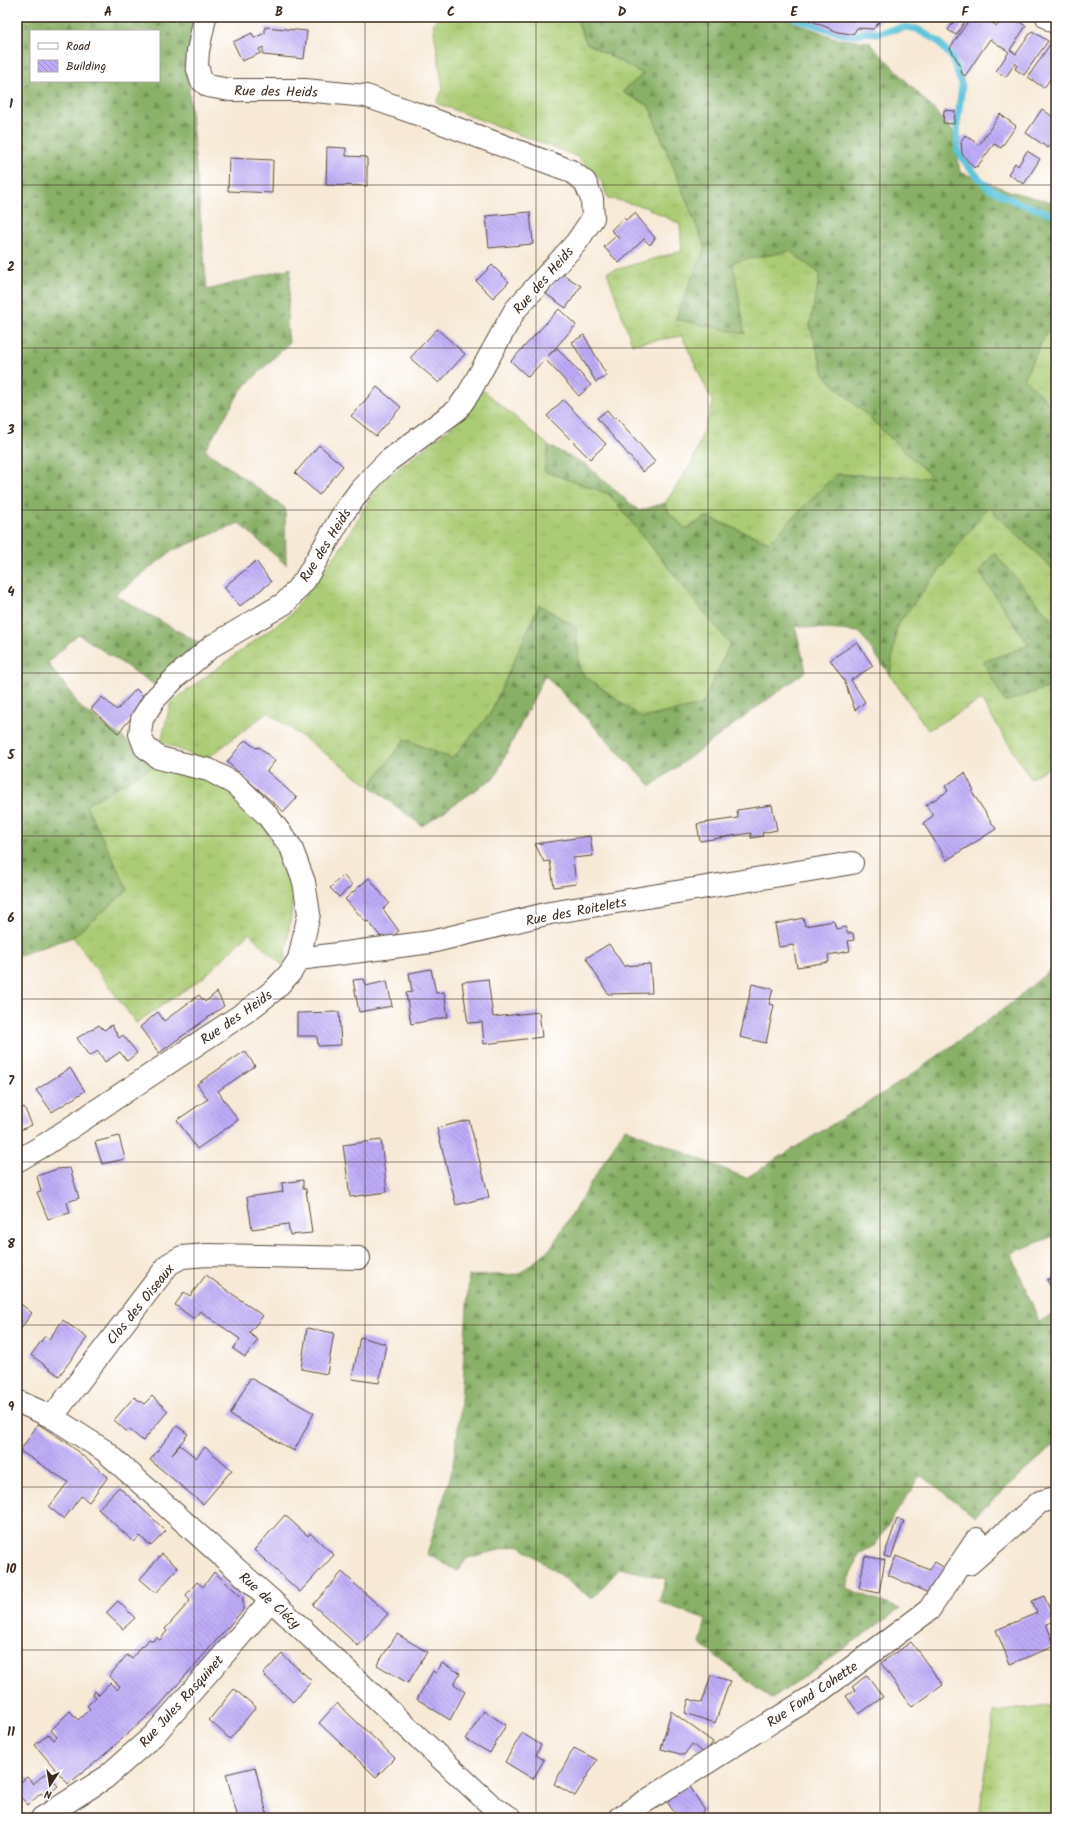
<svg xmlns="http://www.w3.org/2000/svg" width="1073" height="1835" font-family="Kalam,sans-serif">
  <defs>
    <pattern id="grass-tufts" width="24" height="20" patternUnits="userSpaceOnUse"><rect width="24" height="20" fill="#abcc74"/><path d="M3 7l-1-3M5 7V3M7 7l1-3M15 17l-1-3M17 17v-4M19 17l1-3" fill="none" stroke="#94af64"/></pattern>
    <pattern id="forest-firs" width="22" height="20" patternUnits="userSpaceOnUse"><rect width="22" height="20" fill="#88b066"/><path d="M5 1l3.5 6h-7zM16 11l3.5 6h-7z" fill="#708f53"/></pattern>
    <pattern id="building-back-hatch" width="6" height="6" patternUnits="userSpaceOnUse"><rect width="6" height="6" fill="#bdabf8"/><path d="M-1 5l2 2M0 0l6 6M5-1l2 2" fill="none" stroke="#9b8bc8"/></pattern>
  </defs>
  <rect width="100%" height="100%" fill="#fff"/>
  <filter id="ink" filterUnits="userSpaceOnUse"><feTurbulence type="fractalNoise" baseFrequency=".025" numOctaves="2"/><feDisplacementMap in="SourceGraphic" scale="8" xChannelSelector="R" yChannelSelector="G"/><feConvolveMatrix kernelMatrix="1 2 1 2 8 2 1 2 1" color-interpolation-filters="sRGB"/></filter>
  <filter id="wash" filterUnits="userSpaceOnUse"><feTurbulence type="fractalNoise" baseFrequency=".012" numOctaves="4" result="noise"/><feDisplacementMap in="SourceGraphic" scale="16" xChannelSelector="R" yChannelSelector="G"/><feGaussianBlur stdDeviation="0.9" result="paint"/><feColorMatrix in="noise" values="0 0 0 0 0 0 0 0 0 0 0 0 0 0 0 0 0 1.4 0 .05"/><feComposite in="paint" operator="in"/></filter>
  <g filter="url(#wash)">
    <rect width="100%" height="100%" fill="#f7e9d6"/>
    <g fill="url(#grass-tufts)" stroke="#737b49">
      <path d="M438,17H576L587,43L643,74L623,92L649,106C667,153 687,200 705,248L676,319L733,262L790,251L820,274L810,326L825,376L933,478L836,474L770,542L706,517L686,529L669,513L665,503L693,461L713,403L682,336L632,344L607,272L682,251L680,224L645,207L608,198L601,180L576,156L436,103L443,89L433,24Z"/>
      <path d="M1056,314V411L1024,378Z"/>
      <path d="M483,390L549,446L544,471L609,494L730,644L702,705L642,718L580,672L576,627L539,605L490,714L452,759L405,739L370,786L268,712L205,760L161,742L171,702L290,615L340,549L379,484L454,425Z"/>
      <path d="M988,507L1056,572V624L994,554L979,572L1029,646L1005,701L1056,685V762L1054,765L1030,778L981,700L928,730L890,675L897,625Z"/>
      <path d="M153,766L199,772L260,812L262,820L295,887L284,967L249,933L204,977L136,1023L73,937L128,890L86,805Z"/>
      <path d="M1048,1705L1056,1722V1818H979L994,1712Z"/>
    </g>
    <g fill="url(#forest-firs)" stroke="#626d42" fill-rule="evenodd">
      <path d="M17,17H202L189,90L207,290L291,268L287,324L289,343L241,390L205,450L285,508L286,565L239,523L172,551L115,595L201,644L158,687L78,634L48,663L83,710L125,739L153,766L86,805L128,890L73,937L17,956ZM31,31H159V81H31Z"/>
      <path d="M576,17H781L838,39L869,42L938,114L953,132L960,172L1012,192L1056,203V314L1024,378L1056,411V572L988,507L897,625L890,675L859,632L795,626L806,671L651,786L545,675L495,777L422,826L370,786L405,739L452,759L490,714L539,605L576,627L580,672L642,718L702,705L730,644L609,494L544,471L549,446L585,464L639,511L665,503L669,513L686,529L706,517L769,542L836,474L933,478L825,376L810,326L820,274L790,251L733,262L745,334L675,319L705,247C687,200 667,153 649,106L622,92L643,74L586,43Z"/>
      <path d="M994,553L1056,624V685L1005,702L983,662L1029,645L979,572Z"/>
      <path d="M1056,965V1235L1011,1253L1039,1321L1056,1314V1443L975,1516L921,1475L875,1545L859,1554L846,1588L900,1609L772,1699L700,1644L706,1619L659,1602L666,1579L620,1568L592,1599L519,1545L467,1558L458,1571L427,1554L452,1471L460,1415L469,1276L519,1274L550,1249L625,1128L746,1178L904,1080L1009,1005Z"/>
    </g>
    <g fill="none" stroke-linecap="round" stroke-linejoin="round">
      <path stroke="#5ec4dc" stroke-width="7" d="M792,17L843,34L854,35L867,32L877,33L906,27L917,29L939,42L953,59L962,86L957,124L958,151L968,166L987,187L1019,203L1056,215"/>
    </g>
    <g id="blocks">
      <g fill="url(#building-back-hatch)">
        <path d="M802,17H883L873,29L857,28L854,33L851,34L838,32Z"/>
        <path d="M957,17L965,21L956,35L948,30Z"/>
        <path d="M971,17H983L997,26L1003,17H1012L1026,26L1010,50L1016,54L1032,31L1048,41L1024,75L1015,69L1017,65L1015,63L1006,77L996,71L1009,52L990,39L965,76L962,74L960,65L950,48Z"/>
        <path d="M265,27L307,31L304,59L263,55V47L259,49L261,53L242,61L233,42L252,33L254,38L265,33Z"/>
        <path d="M1051,43L1056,46V70L1044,88L1028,77Z"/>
        <path d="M1042,109L1053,117L1056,112V135L1048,148L1026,133Z"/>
        <path d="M944,110L955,111L954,124L943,123Z"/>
        <path d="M1000,114L1016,126L1001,148L994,144L977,167L976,166L974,168L962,154L961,141L965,135L979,145Z"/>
        <path d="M327,147L346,148V156L367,157V186L326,185Z"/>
        <path d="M1027,151L1040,159L1024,184L1008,174L1015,163L1018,166Z"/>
        <path d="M229,158L273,160L272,193L228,191Z"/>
        <path d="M530,212L533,244L489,248L486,216Z"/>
        <path d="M635,213L655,238L650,245L644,239L619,263L604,247L616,236L620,239L611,230L624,218L626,220Z"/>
        <path d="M492,265L509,282L493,298L476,281Z"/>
        <path d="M561,273L581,286L566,308L546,294Z"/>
        <path d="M559,309L576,325L548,356L557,348L591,385L579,396L545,359L528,377L511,361Z"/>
        <path d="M437,329L465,354L439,383L410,358Z"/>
        <path d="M584,335L607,376L596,382L572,342Z"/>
        <path d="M377,387L401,407L376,436L351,416Z"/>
        <path d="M563,400L606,444L590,459L547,416Z"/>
        <path d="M607,410L614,419L616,417L655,462L643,472L597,418Z"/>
        <path d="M319,445L343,466L319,495L295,473Z"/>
        <path d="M256,561L271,582L240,606L224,587Z"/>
        <path d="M857,642L873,666L851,680L865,702L855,710L844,680L830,660Z"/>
        <path d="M136,689L147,700L118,733L91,709L102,697L117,710Z"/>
        <path d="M245,740L256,748L259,747L275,761L267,771L297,798L284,812L227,762Z"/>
        <path d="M965,773L974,791L972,792L996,829L947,860L923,823L933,816L926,805L948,791L945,786Z"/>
        <path d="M772,805L777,830L762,833L763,836L751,838V833L700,841L697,824L738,818L737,810Z"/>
        <path d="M590,836L593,856L573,858L576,884L554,887L550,861L544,862L535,844Z"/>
        <path d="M343,875L352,885L339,897L330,888Z"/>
        <path d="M369,878L389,903L383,909L399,931L386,943L368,921L366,922L345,899Z"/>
        <path d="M803,918L805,926L834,921L836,929L846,927L847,933H853L854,940L848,941L850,951L828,955L829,962L797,967L793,945L779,947L775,924Z"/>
        <path d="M609,944L624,966L650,964L652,993L608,994L586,958Z"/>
        <path d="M431,969L436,993L444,992L448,1017L411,1024L406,993L412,992L409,973Z"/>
        <path d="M364,979L366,986L387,981L392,1006L359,1012L353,980Z"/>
        <path d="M488,979L493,1017L539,1012L542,1037L484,1044L482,1022L468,1023L462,982Z"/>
        <path d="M752,984L773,989L769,1004L774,1005L766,1043L740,1037Z"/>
        <path d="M217,992L224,1006L159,1053L140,1027L158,1012L164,1021L199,995L205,1002Z"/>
        <path d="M339,1012L341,1045L318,1046L317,1036H297V1013Z"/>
        <path d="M99,1025L104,1030L112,1025L119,1038L123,1035L137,1053L127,1061L120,1052L105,1062L98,1051L89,1056L77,1038Z"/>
        <path d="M245,1051L255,1066L218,1091L238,1120L197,1149L177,1120L208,1099L197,1084Z"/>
        <path d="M70,1068L85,1091L52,1112L36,1090Z"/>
        <path d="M24,1107L32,1125L18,1131L17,1110Z"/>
        <path d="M469,1120L489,1197L456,1205L437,1128Z"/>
        <path d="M119,1136L125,1159L102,1164L95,1142Z"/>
        <path d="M381,1140L387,1192L350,1197L343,1145Z"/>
        <path d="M70,1168L79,1198L67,1202L70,1213L48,1219L37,1192L41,1191L37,1176L57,1169Z"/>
        <path d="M303,1180V1189H306L312,1233L290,1235L288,1224L252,1229L247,1197L283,1192L282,1183Z"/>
        <path d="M206,1275L263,1316L249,1333L258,1340L245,1357L233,1349L240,1339L200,1311L194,1319L175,1305L184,1292L190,1296Z"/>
        <path d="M1056,1275V1295L1047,1280Z"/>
        <path d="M17,1301L32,1313L17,1334Z"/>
        <path d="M63,1320L87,1338L59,1376L31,1355L45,1336L49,1339Z"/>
        <path d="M307,1328L334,1333L327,1374L301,1369Z"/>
        <path d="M360,1337L386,1344L379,1383L352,1379Z"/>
        <path d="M250,1378L314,1413L294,1451L230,1415Z"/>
        <path d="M152,1396L168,1411L143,1441L130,1430L126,1431L114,1420L134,1397L144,1404Z"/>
        <path d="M38,1424L66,1442L108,1477L89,1502L81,1496L64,1519L49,1507L68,1482L20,1451Z"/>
        <path d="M177,1426L188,1434L172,1454L180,1445L196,1458L205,1447L232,1470L203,1504L150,1460Z"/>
        <path d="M119,1487L166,1531L151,1546L140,1536L134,1542L98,1509Z"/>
        <path d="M285,1515L308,1536L310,1533L334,1555L300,1592L254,1550Z"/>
        <path d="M897,1519L904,1521L891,1558L884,1556Z"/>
        <path d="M162,1554L178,1568L156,1593L140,1579Z"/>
        <path d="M865,1556L885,1560L879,1593L859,1589Z"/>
        <path d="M896,1556L930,1570L935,1562L947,1569L933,1595L888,1575Z"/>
        <path d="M214,1572L243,1598V1610L158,1707L96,1762L68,1784L35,1745L49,1734L54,1740L57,1737L51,1730L70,1711L78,1720L90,1709L87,1706L96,1697L93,1695L95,1691L99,1695L110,1683L117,1690L120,1686L109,1676L116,1668L127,1655L132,1659L141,1646L143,1647L149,1639L153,1641L156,1637L160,1640L167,1631L165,1629L190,1601L186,1595L197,1582L203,1587Z"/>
        <path d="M342,1572L388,1614L358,1646L313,1605Z"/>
        <path d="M1044,1596L1055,1621L1046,1624L1055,1646L1010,1664L996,1630L1037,1613L1032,1601Z"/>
        <path d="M118,1601L135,1618L123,1629L106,1613Z"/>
        <path d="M397,1634L427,1652L408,1683L377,1665Z"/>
        <path d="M911,1642L943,1685L912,1707L881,1663Z"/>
        <path d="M282,1654L312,1681L293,1702L263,1674Z"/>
        <path d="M442,1663L460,1673L454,1684L465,1692L450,1720L417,1699L433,1671L436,1673Z"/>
        <path d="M711,1675L730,1681L715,1723L685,1713L689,1699L702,1703Z"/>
        <path d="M867,1675L883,1697L859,1714L846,1696L855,1690L852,1687Z"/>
        <path d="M234,1689L256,1707L230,1739L209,1720Z"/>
        <path d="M337,1703L395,1758L376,1777L319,1723Z"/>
        <path d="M484,1711L506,1725L490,1753L466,1739Z"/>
        <path d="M671,1711L713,1742L704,1754L692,1744L684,1755L661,1749Z"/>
        <path d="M522,1733L541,1745L536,1755L544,1760L533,1779L505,1762Z"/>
        <path d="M574,1748L597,1760L575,1796L554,1784Z"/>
        <path d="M255,1767L268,1818H238L226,1774Z"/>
        <path d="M46,1773L58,1786L45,1797L41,1793L28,1805L17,1793V1785L27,1777L33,1784Z"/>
        <path d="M689,1785L705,1811L693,1818H678L666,1800Z"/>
      </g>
    </g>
  </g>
  <g filter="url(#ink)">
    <use href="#blocks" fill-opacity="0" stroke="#57473a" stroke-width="1"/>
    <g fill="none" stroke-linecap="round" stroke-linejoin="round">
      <defs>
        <g id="minor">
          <path d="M1047,17L1056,23"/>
          <path d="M299,959L431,942L550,913L852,863"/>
          <path d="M17,1161L46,1144L247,1011L274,990L290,973L299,959L309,914L304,882L291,847L267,815L235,784L209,770L159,758L145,747L140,734L142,719L154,700L177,676L212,646L285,603L305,580L344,512L361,489L388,461L457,410L469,393L515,310L576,243L593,218L592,199L585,182L571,171L426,117L366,96L305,90H230L208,86L201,80L197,66L198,51L205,17"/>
          <path d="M17,1401L52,1417L105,1451L271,1600L494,1808L511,1818"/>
          <path d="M52,1417L169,1264L182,1257L207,1255L359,1258"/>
          <path d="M969,1564L1040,1502L1056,1498"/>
          <path d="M42,1818L105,1778L154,1735L271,1600"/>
          <path d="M619,1818L816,1694L929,1610L977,1539"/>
        </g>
      </defs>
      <use href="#minor" stroke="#57473a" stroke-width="24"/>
      <use href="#minor" stroke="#fff" stroke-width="22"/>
    </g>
  </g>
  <path fill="none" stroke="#3b2a1e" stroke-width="1" stroke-opacity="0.55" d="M194,17V1818M365,17V1818M536,17V1818M708,17V1818M880,17V1818M17,185H1056M17,348H1056M17,510H1056M17,673H1056M17,836H1056M17,999H1056M17,1162H1056M17,1325H1056M17,1487H1056M17,1650H1056"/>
  <g text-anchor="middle" stroke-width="4" stroke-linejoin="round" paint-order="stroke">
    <g font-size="14" fill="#3b2a1e" stroke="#fff">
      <text transform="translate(276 91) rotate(1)" y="5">Rue des Heids</text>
      <text transform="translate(543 280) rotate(-49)" y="5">Rue des Heids</text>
      <text transform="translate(325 545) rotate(-58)" y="5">Rue des Heids</text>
      <text transform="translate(576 911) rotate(-11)" y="5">Rue des Roitelets</text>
      <text transform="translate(236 1017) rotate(-35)" y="5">Rue des Heids</text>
      <text transform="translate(140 1304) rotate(-51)" y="5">Clos des Oiseaux</text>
      <text transform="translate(270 1600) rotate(42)" y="5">Rue de Clécy</text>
      <text transform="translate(812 1694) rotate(-34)" y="5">Rue Fond Cohette</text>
      <text transform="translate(181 1701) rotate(-48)" y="5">Rue Jules Rasquinet</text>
    </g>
  </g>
  <rect width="1073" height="1835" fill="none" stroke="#fff" stroke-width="44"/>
  <rect x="30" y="30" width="130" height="52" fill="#ffffff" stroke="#b1aaa5"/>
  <rect x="38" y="43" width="20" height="6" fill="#ffffff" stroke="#b1aaa5"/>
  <text x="66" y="50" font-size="12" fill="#3b2a1e">Road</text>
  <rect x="38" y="60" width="20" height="12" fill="url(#building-back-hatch)" stroke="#b1aaa5"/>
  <text x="66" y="70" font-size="12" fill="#3b2a1e">Building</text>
  <g transform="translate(50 1785) rotate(192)" stroke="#ffffff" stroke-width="3" paint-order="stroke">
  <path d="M0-3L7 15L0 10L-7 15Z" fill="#3b2a1e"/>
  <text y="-6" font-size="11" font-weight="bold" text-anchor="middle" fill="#3b2a1e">N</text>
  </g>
  <rect x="22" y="22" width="1029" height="1791" fill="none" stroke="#3b2a1e" stroke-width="1.5"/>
  <g font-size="13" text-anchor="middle" font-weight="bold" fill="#3b2a1e">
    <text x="108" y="16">A</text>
    <text x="279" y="16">B</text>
    <text x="451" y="16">C</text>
    <text x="622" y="16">D</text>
    <text x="794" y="16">E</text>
    <text x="965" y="16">F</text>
    <text x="11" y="108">1</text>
    <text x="11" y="271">2</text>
    <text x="11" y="434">3</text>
    <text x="11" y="596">4</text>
    <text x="11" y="759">5</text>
    <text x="11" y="922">6</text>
    <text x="11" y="1085">7</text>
    <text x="11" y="1248">8</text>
    <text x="11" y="1411">9</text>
    <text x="11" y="1573">10</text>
    <text x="11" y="1736">11</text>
  </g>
</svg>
